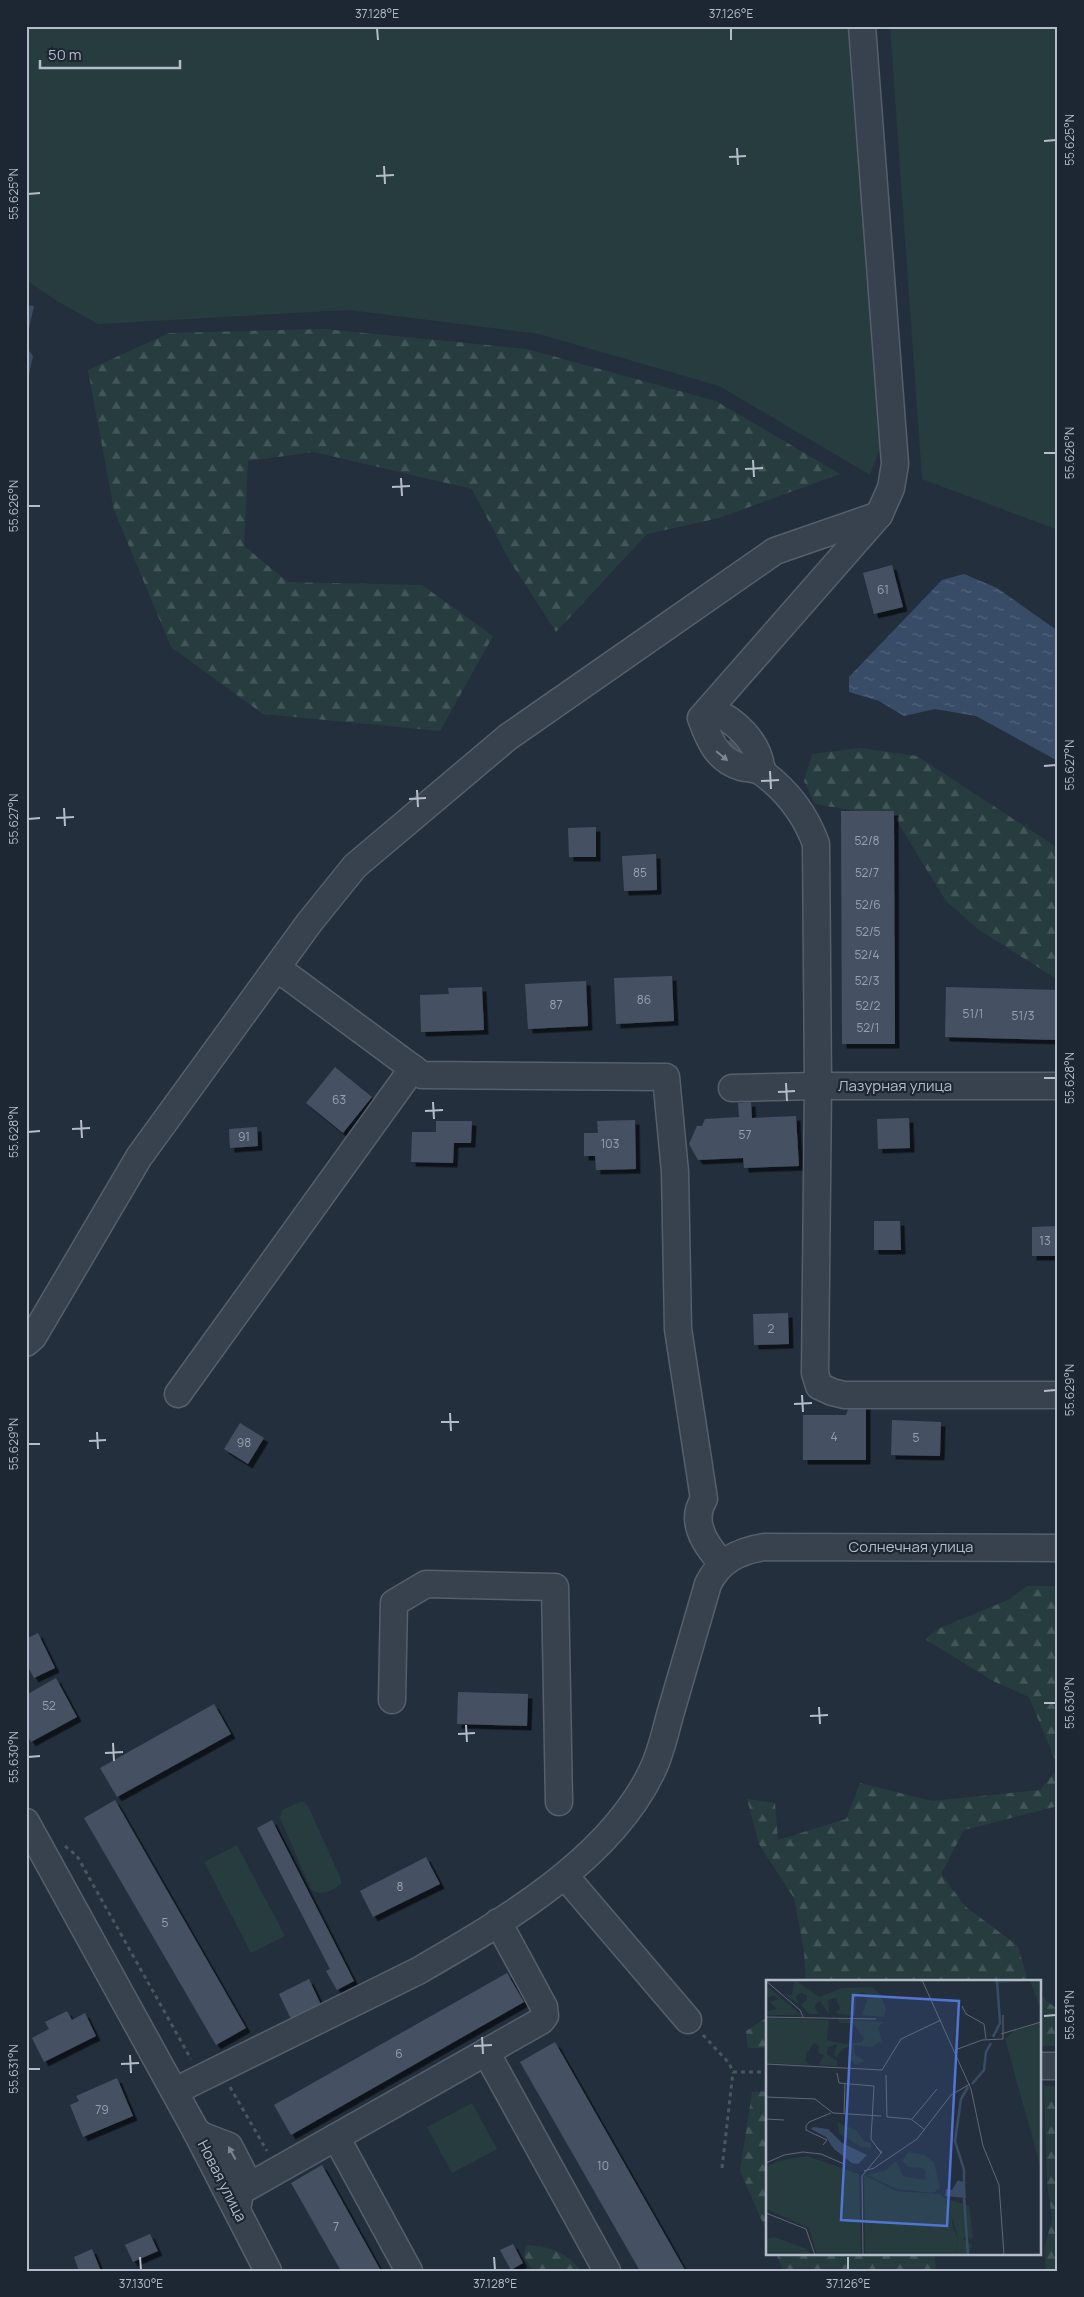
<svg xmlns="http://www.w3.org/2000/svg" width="1084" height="2297" font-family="Manrope,sans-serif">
  <defs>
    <pattern id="forest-firs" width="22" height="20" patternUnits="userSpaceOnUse" patternTransform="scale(1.25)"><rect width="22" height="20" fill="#263c3f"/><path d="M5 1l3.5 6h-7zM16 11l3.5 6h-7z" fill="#435659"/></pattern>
    <pattern id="water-ripples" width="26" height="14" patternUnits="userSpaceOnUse" patternTransform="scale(1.25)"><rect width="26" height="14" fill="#394c67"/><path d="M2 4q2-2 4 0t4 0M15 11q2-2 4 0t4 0" fill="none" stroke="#53647b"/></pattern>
    <filter id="shadow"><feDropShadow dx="4.5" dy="4.5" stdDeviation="0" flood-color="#0009"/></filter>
  </defs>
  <rect width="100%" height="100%" fill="#242f3e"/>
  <g fill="#263c3f">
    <path d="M26,26H848L881,445L870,475L719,386L539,334L349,310L98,324L57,301L26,280Z"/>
    <path d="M890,26H1058V530L922,479Z"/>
    <path d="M302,1801L308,1806L341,1879V1884C332,1891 321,1897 311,1889L280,1818L282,1810Z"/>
    <path d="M237,1845L285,1936L251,1953L204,1862Z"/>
    <path d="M472,2103L497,2149L452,2173L427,2127Z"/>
  </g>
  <g fill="url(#forest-firs)">
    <path d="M324,329L527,349L716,401L840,474L719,518L647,534L556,632L508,558L472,489L314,452L248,461L244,546L288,582L422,585L493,636L440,731L263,714L171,647L114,510L88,370L169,333Z"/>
    <path d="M860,748L917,756L1058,848V980L978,929L946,901L895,818L815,804L804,781L812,754Z"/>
    <path d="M1027,1586H1057L1058,1588V1767L1029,1697L993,1681L925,1639L938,1629L1008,1600Z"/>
    <path d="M1058,1768V1806L964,1830L941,1874L966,1907L1018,1946L1028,1981H806L804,1951L794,1898L759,1844L747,1799L775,1803L778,1840L846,1819L860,1783L932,1801L1040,1790Z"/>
    <path d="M1040,1995L1058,2010V2046H1040Z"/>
    <path d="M768,2017V2048H748L746,2031Z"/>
    <path d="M1044,2086L1058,2087V2271H1046L1044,2249L1052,2219L1047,2182Z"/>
    <path d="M768,2091V2235L740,2171L752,2092Z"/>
    <path d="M526,2245C550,2246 566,2252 581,2271H533L524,2257Z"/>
    <path d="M776,2253H934L936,2271H783Z"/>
  </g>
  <g fill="url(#water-ripples)">
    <path d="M26,305L34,306L26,341Z"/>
    <path d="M26,347L33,356L29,374L26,377Z"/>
    <path d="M964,574L997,588L1058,631V761L976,716L935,709L904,716L879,701L849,692V677L942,580Z"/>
  </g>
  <g fill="#455162" filter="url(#shadow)">
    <path d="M892,565L903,607L874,614L863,573Z"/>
    <path d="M733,736L744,754L729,753L726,744Z"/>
    <path d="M841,811H894L895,1044H842Z"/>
    <path d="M596,827V857H569L568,828Z"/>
    <path d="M656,854L657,890L624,891L622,856Z"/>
    <path d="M672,976L674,1021L616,1024L614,978Z"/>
    <path d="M586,981L588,1026L528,1029L525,984Z"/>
    <path d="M482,987L484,1030L421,1032L420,995L449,994L448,988Z"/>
    <path d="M946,987L1058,990V1040L945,1037Z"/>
    <path d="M335,1067L372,1097L343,1133L306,1103Z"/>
    <path d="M751,1102L752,1118L796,1116L799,1166L744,1168L743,1158L698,1160L689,1144L697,1126H702L705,1119L739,1117L738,1103Z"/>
    <path d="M909,1118L910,1148L878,1149L877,1119Z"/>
    <path d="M635,1120L636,1169L596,1170L595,1156H584V1133H598L597,1121Z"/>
    <path d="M436,1121H472L471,1143H454L453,1163L411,1162L412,1132H436Z"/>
    <path d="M257,1127L258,1146L230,1148L229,1129Z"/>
    <path d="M874,1221H900L901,1250H874Z"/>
    <path d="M1058,1226V1256H1032V1227Z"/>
    <path d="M788,1313L789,1344L754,1345L753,1314Z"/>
    <path d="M850,1403H866V1460H803V1415H846Z"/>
    <path d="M892,1420L941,1422L940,1456L891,1455Z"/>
    <path d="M240,1423L264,1438L248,1464L224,1449Z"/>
    <path d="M38,1633L55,1668L34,1678L26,1663V1639Z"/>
    <path d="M56,1678L77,1717L31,1742L26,1733V1695Z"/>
    <path d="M458,1692L528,1694L527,1726L457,1724Z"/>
    <path d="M214,1704L231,1734L117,1797L100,1768Z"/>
    <path d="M115,1800L246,2028L216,2045L84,1818Z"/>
    <path d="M272,1820L354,1981L337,1990L326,1971L330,1969L257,1828Z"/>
    <path d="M426,1857L440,1884L373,1917L360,1891Z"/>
    <path d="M507,1973L524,2002L291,2135L274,2105Z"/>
    <path d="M309,1979L323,2009L293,2023L279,1994Z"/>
    <path d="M67,2011L72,2020L85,2013L96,2036L44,2062L32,2038L49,2029L45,2022Z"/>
    <path d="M555,2042L685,2270L683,2271H640L520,2062Z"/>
    <path d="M117,2078L133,2116L83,2137L70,2105L79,2101L76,2096Z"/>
    <path d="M322,2165L381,2271H341L291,2183Z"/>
    <path d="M150,2234L158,2251L133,2262L125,2245Z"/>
    <path d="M513,2244L523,2263L511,2270L500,2250Z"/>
    <path d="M92,2249L100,2269L79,2271L74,2257Z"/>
  </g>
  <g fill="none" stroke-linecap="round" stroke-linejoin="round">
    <defs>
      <g id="minor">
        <path d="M862,26L895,464L891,488L879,515L701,718C709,740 717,760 741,767C748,769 757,768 763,773C787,791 806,816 816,844L818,1086L815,1373L819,1386L832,1392L844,1395H1058"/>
        <path d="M709,709C736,720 759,742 762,772"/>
        <path d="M277,968L422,1075L666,1077L675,1172L678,1329L704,1499C689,1522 706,1546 722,1563"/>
        <path d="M732,1088L818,1086H1058"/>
        <path d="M26,1343L33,1337L139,1157L309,923L355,866L508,737L775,551L879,515"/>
        <path d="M178,1394L413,1068"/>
        <path d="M392,1700L394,1603L426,1584L555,1587L559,1802"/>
        <path d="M26,1822L196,2131L268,2271"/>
        <path d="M565,1876L688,2020"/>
        <path d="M486,2052L607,2271"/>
        <path d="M1040,2066H1058"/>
        <path d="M175,2091L418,1971C501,1923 611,1860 653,1769C662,1750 666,1728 672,1708C684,1667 696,1626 708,1584C719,1561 738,1551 764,1547L1058,1548"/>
        <path d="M196,2131L203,2136L229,2146L243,2173L238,2204"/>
        <path d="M336,2137L409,2271"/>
        <path d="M239,2192L541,2021L545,2016L544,2007L498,1922"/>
      </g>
    </defs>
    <use href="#minor" stroke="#565f6c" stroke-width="29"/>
    <g stroke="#44595c" stroke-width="3" stroke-dasharray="4 4" stroke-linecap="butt">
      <path d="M65,1846L77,1856L191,2059"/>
      <path d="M703,2035L729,2063L733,2072H768"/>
      <path d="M230,2087L267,2151"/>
      <path d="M722,2168L733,2072"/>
    </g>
    <use href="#minor" stroke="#38414e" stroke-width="26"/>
  </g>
  <defs><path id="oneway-solid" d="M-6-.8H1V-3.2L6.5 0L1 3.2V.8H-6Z" transform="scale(1.25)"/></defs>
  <g fill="#7c8592">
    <use href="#oneway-solid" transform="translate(722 756) rotate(39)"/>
    <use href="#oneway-solid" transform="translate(232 2153) rotate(-119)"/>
  </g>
  <path fill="none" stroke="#b4bcc9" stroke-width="2" d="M377,28L378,40M731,28V40M1044,141L1056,140M737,148L738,165M729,157L746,156M384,166L385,184M376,176L394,175M28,194L40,193M1044,453H1056M753,460L754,477M745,469L763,468M401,478L402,496M392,487L410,486M28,506H40M1044,766L1056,765M770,771L771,789M761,781L779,780M417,790L418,807M409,799L426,798M64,808L65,826M56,818L74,817M28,819L40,818M1044,1078H1056M786,1083L787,1101M778,1092L795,1091M433,1102L434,1119M425,1111L443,1110M81,1120L82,1138M72,1129L90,1128M28,1132L40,1131M1044,1391L1056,1390M802,1395L803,1412M794,1404L812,1403M450,1413L451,1431M441,1422H459M97,1432L98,1449M89,1441L106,1440M28,1444H40M1044,1703H1056M819,1707L820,1724M810,1716L828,1715M466,1725L467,1742M458,1734L475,1733M113,1743L114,1761M105,1753L123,1752M28,1757L40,1756M1044,2016L1056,2015M482,2037L483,2054M474,2046L492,2045M130,2055L131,2073M121,2064L139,2063M28,2069H40M140,2257L141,2270M494,2257L495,2270M848,2257V2270"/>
  <g text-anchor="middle" stroke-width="4.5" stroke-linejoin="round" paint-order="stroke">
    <g font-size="12" fill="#98a1af">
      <text x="883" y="594">61</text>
      <text x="867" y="845">52/8</text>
      <text x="640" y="877">85</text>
      <text x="867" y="877">52/7</text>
      <text x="868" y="909">52/6</text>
      <text x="868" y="936">52/5</text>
      <text x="867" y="959">52/4</text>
      <text x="867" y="985">52/3</text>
      <text x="644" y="1004">86</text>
      <text x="556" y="1009">87</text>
      <text x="868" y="1010">52/2</text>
      <text x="973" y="1018">51/1</text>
      <text x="1023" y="1020">51/3</text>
      <text x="868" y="1032">52/1</text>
      <text x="339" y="1104">63</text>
      <text x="745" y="1139">57</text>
      <text x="244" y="1141">91</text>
      <text x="610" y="1148">103</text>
      <text x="1045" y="1245">13</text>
      <text x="771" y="1333">2</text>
      <text x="834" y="1441">4</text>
      <text x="916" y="1442">5</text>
      <text x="244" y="1447">98</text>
      <text x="49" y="1710">52</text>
      <text x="400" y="1891">8</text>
      <text x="165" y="1927">5</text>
      <text x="399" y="2058">6</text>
      <text x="102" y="2114">79</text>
      <text x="603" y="2170">10</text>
      <text x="336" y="2231">7</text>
    </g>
    <g font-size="15" fill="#b4bcc9" stroke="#1d2633">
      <text x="895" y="1091">Лазурная улица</text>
      <text x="911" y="1552">Солнечная улица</text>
      <text transform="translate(222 2181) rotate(63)" y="5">Новая улица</text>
    </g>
  </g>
  <g transform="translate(766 1980)">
    <rect width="275" height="275" fill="#242f3e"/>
    <path d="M275,43V189L239,59L248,51ZM41,176L93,194L95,275H51L43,248L0,229V187L12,181ZM98,195L130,211L173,214L183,221L187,248L192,257L190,275H99Z" fill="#263c3f"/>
    <path d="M29,0L53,17L76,8L106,7L115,15L120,30L118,37L96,35L101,21V14L96,12L90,17L89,36L69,33L74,29L70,18L62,20L63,34L54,21L48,26L53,34H43L35,25L41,19V15L34,13L30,17L33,24L18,14L26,15ZM228,0H275V30L264,1L228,4ZM0,5L1,6L35,35H0V31L11,29L4,22L13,19L7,15L0,19ZM0,38L63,40L61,60L78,64L96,62L98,58L87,43H74L72,39L118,42L112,47L117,66L114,62L106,67L88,65L89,74L99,81L89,85L84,79L85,66L76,69L71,77L68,75L71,64L62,67L61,74L71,81V86L53,85L58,75L52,73L53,66L48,63L41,73L39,81L44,85L0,83ZM71,142L90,150L98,161L105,163V168L95,167L74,154ZM142,172L159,175L168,182L174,209L166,213L131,209L101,195L120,190L130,181L137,196L159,200L160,191L156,188L143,187L136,181ZM8,257L41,269L45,275H0V259Z" fill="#263c3f"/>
    <path d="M185,220L203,226L207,257L205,259L201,256L197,259L206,265L203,275H190L192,257L182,226Z" fill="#263c3f"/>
    <path d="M47,147L62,149L76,163L101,175L92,184L86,183L68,169L60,157L45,149ZM192,200L199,203L200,218L179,216L180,209L186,210Z" fill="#394c67"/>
    <path fill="none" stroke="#394c67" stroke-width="2.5" d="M227,57L234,43L231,0M206,104L218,90L220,72L225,63M198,204V190L189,161L195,119L202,107M198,218L202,275"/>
    <path fill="none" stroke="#5e6776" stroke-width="1" d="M156,0L205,109L217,166L233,205L238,275M0,1L34,30L37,37M196,26L200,34L218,44L220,59M0,37L110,39M235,54L275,42M189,70L216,60L237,59V35M0,84L116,90L135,59L175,40M71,93L73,103L108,106L105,159L115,173M120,95L121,137L145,139L159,150M0,117L49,119L67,133L115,136M78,134L79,104M0,139L18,140M146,139L171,109M57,165L61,160L40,150V146L43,142L65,133M0,183L18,175L37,172L55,174L78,184M98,191L108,188L151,159L185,115L204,104M0,233L40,249L49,275M97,275L96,196L116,172L110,167"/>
    <path fill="#5274d3" fill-opacity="0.15" stroke="#5274d3" stroke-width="2.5" d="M87,15L193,21L181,246L75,240Z"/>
    <rect width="275" height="275" fill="none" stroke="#b4bcc9" stroke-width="2.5"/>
  </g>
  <rect width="1084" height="2297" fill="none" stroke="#1d2633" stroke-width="55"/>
  <path d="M40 60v8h140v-8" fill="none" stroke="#b4bcc9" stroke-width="2.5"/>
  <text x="48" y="60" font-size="15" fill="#b4bcc9" stroke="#1d2633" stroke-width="4" paint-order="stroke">50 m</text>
  <rect x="28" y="28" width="1028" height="2242" fill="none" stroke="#b4bcc9" stroke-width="2"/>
  <g font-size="12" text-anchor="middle" fill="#b4bcc9">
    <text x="377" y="18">37.128°E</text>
    <text x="731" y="18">37.126°E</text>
    <text transform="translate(1070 140) rotate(-90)" y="4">55.625°N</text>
    <text transform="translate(14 194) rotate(-90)" y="4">55.625°N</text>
    <text transform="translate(1070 453) rotate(-90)" y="4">55.626°N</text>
    <text transform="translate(14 506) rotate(-90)" y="4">55.626°N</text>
    <text transform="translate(1070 765) rotate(-90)" y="4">55.627°N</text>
    <text transform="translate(14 819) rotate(-90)" y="4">55.627°N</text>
    <text transform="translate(1070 1078) rotate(-90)" y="4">55.628°N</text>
    <text transform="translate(14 1132) rotate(-90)" y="4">55.628°N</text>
    <text transform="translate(1070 1390) rotate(-90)" y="4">55.629°N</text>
    <text transform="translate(14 1444) rotate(-90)" y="4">55.629°N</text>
    <text transform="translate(1070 1703) rotate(-90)" y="4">55.630°N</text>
    <text transform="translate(14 1757) rotate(-90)" y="4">55.630°N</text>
    <text transform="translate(1070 2015) rotate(-90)" y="4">55.631°N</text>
    <text transform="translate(14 2069) rotate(-90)" y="4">55.631°N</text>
    <text x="141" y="2288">37.130°E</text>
    <text x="495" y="2288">37.128°E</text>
    <text x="848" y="2288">37.126°E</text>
  </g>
</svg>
